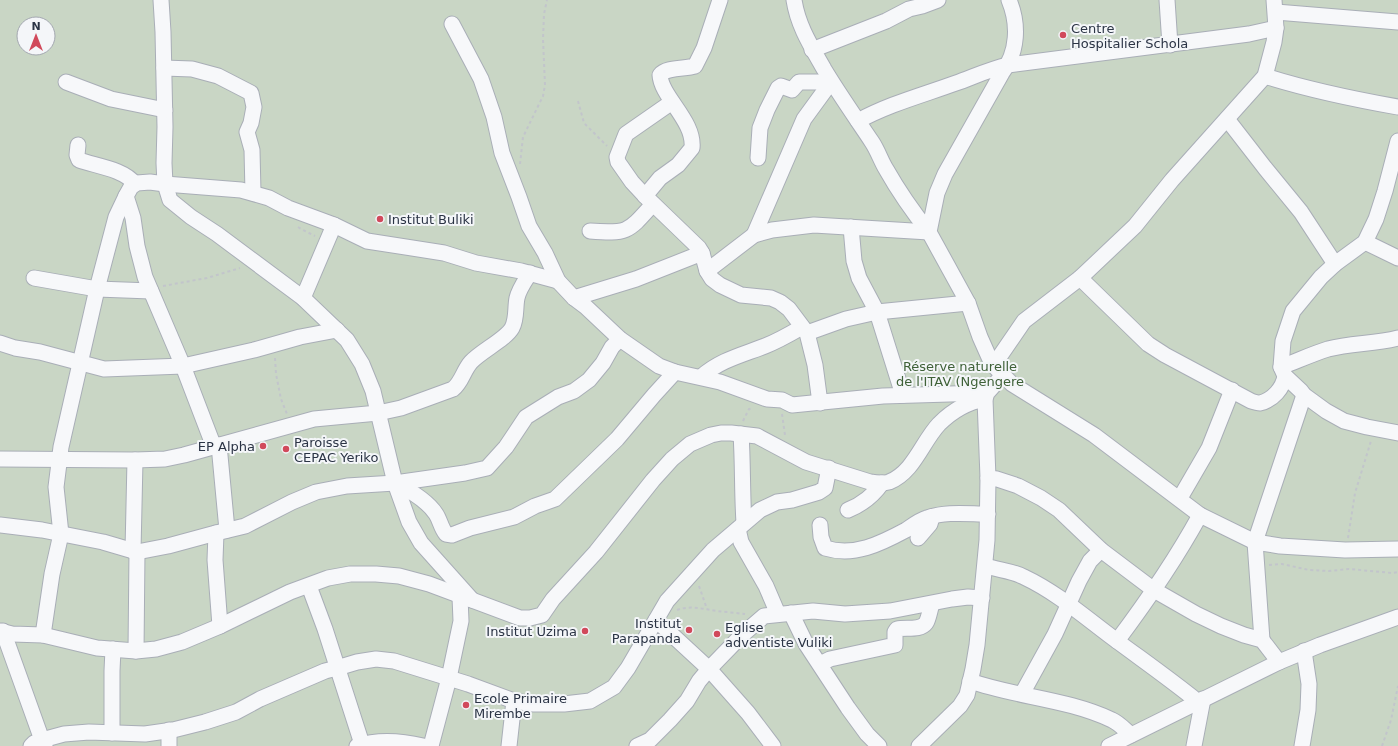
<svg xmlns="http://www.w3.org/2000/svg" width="1398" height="746" font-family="'DejaVu Sans',sans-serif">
  <rect width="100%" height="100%" fill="#e4e7ec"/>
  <path fill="#c9d6c5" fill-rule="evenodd" d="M0,0H1398V746H0ZM24,24H48V48H24Z"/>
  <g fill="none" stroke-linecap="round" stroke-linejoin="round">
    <defs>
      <g id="minor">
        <path d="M161,0L163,32L165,127L164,163L165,184L170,200L191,217L217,234L303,298L347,340L362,364L373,391L395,483L409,522L421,543L472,600"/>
        <path d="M794,0C798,26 811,46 824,69C839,94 856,118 872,142C878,151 881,161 886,169C899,192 913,212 929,232"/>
        <path d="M1009,0C1019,24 1018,52 1002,73L945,174L937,193L929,232L968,303L980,337L992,364L1012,384L1094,435L1200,515L1255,542L1280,546L1345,550L1398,549"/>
        <path d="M1167,0L1170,45"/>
        <path d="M1276,12L1398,22"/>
        <path d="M452,24L481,79L494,117L502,153L519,197L529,226L545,253L558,281L574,298L586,307L620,339L659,366L675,372L720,382L767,399L782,400L792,405L883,396L983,393"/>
        <path d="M812,50L886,21L909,9L922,6L938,0"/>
        <path d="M164,68L192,69L218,76L251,93L254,107L251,123L247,132L252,150L253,193"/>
        <path d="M1265,76C1309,90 1353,99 1398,107"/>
        <path d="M66,82L111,99L165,110"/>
        <path d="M672,102L626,134L617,157L618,162L632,182L645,196L699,248L702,253L707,271L712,279L720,285L741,295L771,298L780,302L789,309L807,333L815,365L820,403"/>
        <path d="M1227,119L1265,168L1301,212L1335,264"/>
        <path d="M858,121C889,104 923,95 956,83C973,77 990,69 1008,65L1249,34L1276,28"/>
        <path d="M1398,141L1385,191L1376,219L1365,242L1335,264L1321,277L1293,311L1283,341L1281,367L1285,376L1301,391L1304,395L1326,411L1344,421L1367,427L1398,433"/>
        <path d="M78,145L77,155L79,160C96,166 124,169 135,184"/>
        <path d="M758,158L760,128L767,110L778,88L781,86L792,90L799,82H831"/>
        <path d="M645,196L660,178L678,165L692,148C695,121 661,97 660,75C666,67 685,69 695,66L704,48L720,0"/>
        <path d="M851,227L854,261L859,278L877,312L903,395"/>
        <path d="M590,231C628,234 628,232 653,204"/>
        <path d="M754,235L804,119L831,82"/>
        <path d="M1365,242L1398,258"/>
        <path d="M707,271L754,235L772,230L814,225L929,232"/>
        <path d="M34,278L97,289L151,291"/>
        <path d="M1080,278L1148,344L1165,355L1251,401C1254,402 1257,403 1260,403C1273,400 1283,388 1285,376"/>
        <path d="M303,298L334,225"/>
        <path d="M574,298L636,279L702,253"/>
        <path d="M807,333L846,319L877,312L968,303"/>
        <path d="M0,343L15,348L40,352L104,369L183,366L254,350L300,337L337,330"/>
        <path d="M992,364L1000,356L1024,321L1080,278L1135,226L1172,180L1265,76L1274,42L1276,28L1274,0"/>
        <path d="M1281,367C1297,361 1312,354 1328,349C1351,343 1375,344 1398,338"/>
        <path d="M701,377C720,360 742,355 765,346C778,341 790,334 802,327"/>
        <path d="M741,434C743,464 742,493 744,523"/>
        <path d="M219,445L227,530"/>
        <path d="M214,447L183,366L145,277L137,246L133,218L126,196L131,187L137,183L150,182L165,184L241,190L269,198L288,208L334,225L367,241L444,253L476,263L521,271L558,281"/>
        <path d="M0,459L135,460L165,459L184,455L314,419L378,413L401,408L453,389C462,382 463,371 471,362C481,351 506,339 512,328C517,319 515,308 517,298C519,289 525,281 530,273"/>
        <path d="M988,478L997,479L1018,486L1041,498L1059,510L1101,550L1154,590L1196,614L1221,626L1244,635L1262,640L1279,662"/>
        <path d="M395,483C409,490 427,500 436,514C440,520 441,528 446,534L452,535L470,528L514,517L535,506L555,499L617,439L654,395L675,372"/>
        <path d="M1180,498L1209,448L1232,390"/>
        <path d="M848,510C863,504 873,496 882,483"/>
        <path d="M0,525L42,530L103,542L137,552L168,546L216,533L245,526L292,502L316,492L347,486L395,483L465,473L487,468L506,447L526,417L558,397L574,391L589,380L603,363L612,347L620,339"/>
        <path d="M820,525L821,537L825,548C854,557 880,544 906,530C912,526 920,520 927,518C946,511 968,514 988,514"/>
        <path d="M738,529L741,542L766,586L778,614"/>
        <path d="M216,533L215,560L220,626"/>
        <path d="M918,538L930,524L932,517"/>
        <path d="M133,551L135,460"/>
        <path d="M986,566C998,570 1013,571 1024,577C1058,593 1087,619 1117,641C1144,661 1171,680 1197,701"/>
        <path d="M309,586L325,629L362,744"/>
        <path d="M791,613L806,644L848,708L867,734L879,746"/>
        <path d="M656,620L709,669L748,713L773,746"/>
        <path d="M0,631L12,634L43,635L97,648L136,651L156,649L182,642L220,626L290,592L328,578L350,574H376L399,576L429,584L520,618H530L542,615L553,599L596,552L653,480L672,459L690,444L711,435L721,433H731L757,436L806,462L870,482C876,483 883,484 889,482C914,472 922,442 939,424C952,411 967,402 985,399"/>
        <path d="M3,631L42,740L45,746"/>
        <path d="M43,635L52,574L61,534L56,487L61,447L97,289L116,217L126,196"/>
        <path d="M1262,640L1255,542L1304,395"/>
        <path d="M1117,641C1147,601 1176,559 1200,515"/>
        <path d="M136,651L137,552"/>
        <path d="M820,664L830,659L895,645V632L897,629C906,627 920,631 926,623C929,618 930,609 932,604"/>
        <path d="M970,681C1016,697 1068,699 1112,720C1119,723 1125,730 1131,735"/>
        <path d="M1022,694L1055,634L1079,581L1090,561L1101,550"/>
        <path d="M112,733V671L113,649"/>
        <path d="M31,746L34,743L42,740L64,734L89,732L145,734L173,730L205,722L236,712L260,699L325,671L337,668L357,662L376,659L394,661L468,684L514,701L534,704H564L590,701L614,687L628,668L667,601L713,550L760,510L777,502L792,500L819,492L825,488L829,468"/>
        <path d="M169,746V730"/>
        <path d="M357,746C378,739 402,741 423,746"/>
        <path d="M431,746L449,678L461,621L460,597"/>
        <path d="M509,746L514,701"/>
        <path d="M637,746L650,740L670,720L687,701L699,681L709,669L742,635L764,616L813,611L845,614L890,611L952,599L968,597L982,598"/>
        <path d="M919,746L960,706L967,695L973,669L977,645L987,540L988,478L985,399L987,393L1003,375"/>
        <path d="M1109,746L1279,662L1320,645L1398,617"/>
        <path d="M1194,746L1203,699"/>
        <path d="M1302,746L1308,710L1309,684L1304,651"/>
      </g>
    </defs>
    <use href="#minor" stroke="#a9aeb7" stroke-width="17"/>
    <g stroke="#c2c5cb" stroke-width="2" stroke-dasharray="3 3" stroke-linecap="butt">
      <path d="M578,101L584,123L607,146"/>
      <path d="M520,164L523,137L543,96L545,85L543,39L544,14L547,0"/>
      <path d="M298,227L301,229L315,236"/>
      <path d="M163,286L207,278L240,268"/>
      <path d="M275,358L276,374L281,399L287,414"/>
      <path d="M782,414L785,435"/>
      <path d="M743,421L749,409L753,408"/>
      <path d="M1348,538L1355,493L1371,441"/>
      <path d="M1269,565L1282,564L1309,570L1329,571L1349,569L1392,573L1398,572"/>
      <path d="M699,586L707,609"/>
      <path d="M677,610C691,605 702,609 717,611C726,612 736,613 745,614"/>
      <path d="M1382,746L1391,720L1398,686"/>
    </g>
    <use href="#minor" stroke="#f7f8fa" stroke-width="15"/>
  </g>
  <g fill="#d1495b" stroke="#f4f6f9" stroke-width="1.5">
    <circle cx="1063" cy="35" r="4"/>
    <circle cx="380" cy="219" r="4"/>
    <circle cx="263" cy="446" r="4"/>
    <circle cx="286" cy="449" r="4"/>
    <circle cx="689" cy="630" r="4"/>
    <circle cx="585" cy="631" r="4"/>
    <circle cx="717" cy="634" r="4"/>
    <circle cx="466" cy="705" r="4"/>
  </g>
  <g text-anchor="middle" stroke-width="4" stroke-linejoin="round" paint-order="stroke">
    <g font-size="13" fill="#2b3445" stroke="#f4f6f9" text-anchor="start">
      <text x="1071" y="33">Centre<tspan x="1071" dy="15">Hospitalier Schola</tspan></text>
      <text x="388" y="224">Institut Buliki</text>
      <text x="294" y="447">Paroisse<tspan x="294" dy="15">CEPAC Yeriko</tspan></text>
      <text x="255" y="451" text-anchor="end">EP Alpha</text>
      <text x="681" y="628" text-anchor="end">Institut<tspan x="681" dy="15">Parapanda</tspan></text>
      <text x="725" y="632">Eglise<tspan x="725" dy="15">adventiste Vuliki</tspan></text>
      <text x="577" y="636" text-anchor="end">Institut Uzima</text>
      <text x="474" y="703">Ecole Primaire<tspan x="474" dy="15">Mirembe</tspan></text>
    </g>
    <g font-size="13" fill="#3f6138" stroke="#f4f6f9">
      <text x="960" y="371">Réserve naturelle<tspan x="960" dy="15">de l'ITAV (Ngengere</tspan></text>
    </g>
  </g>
  <g transform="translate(36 36)"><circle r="19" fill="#f4f6f9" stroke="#a4a8b1"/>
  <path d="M0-3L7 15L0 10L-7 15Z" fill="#d1495b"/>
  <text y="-6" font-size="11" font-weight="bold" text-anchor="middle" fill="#2b3445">N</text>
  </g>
</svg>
